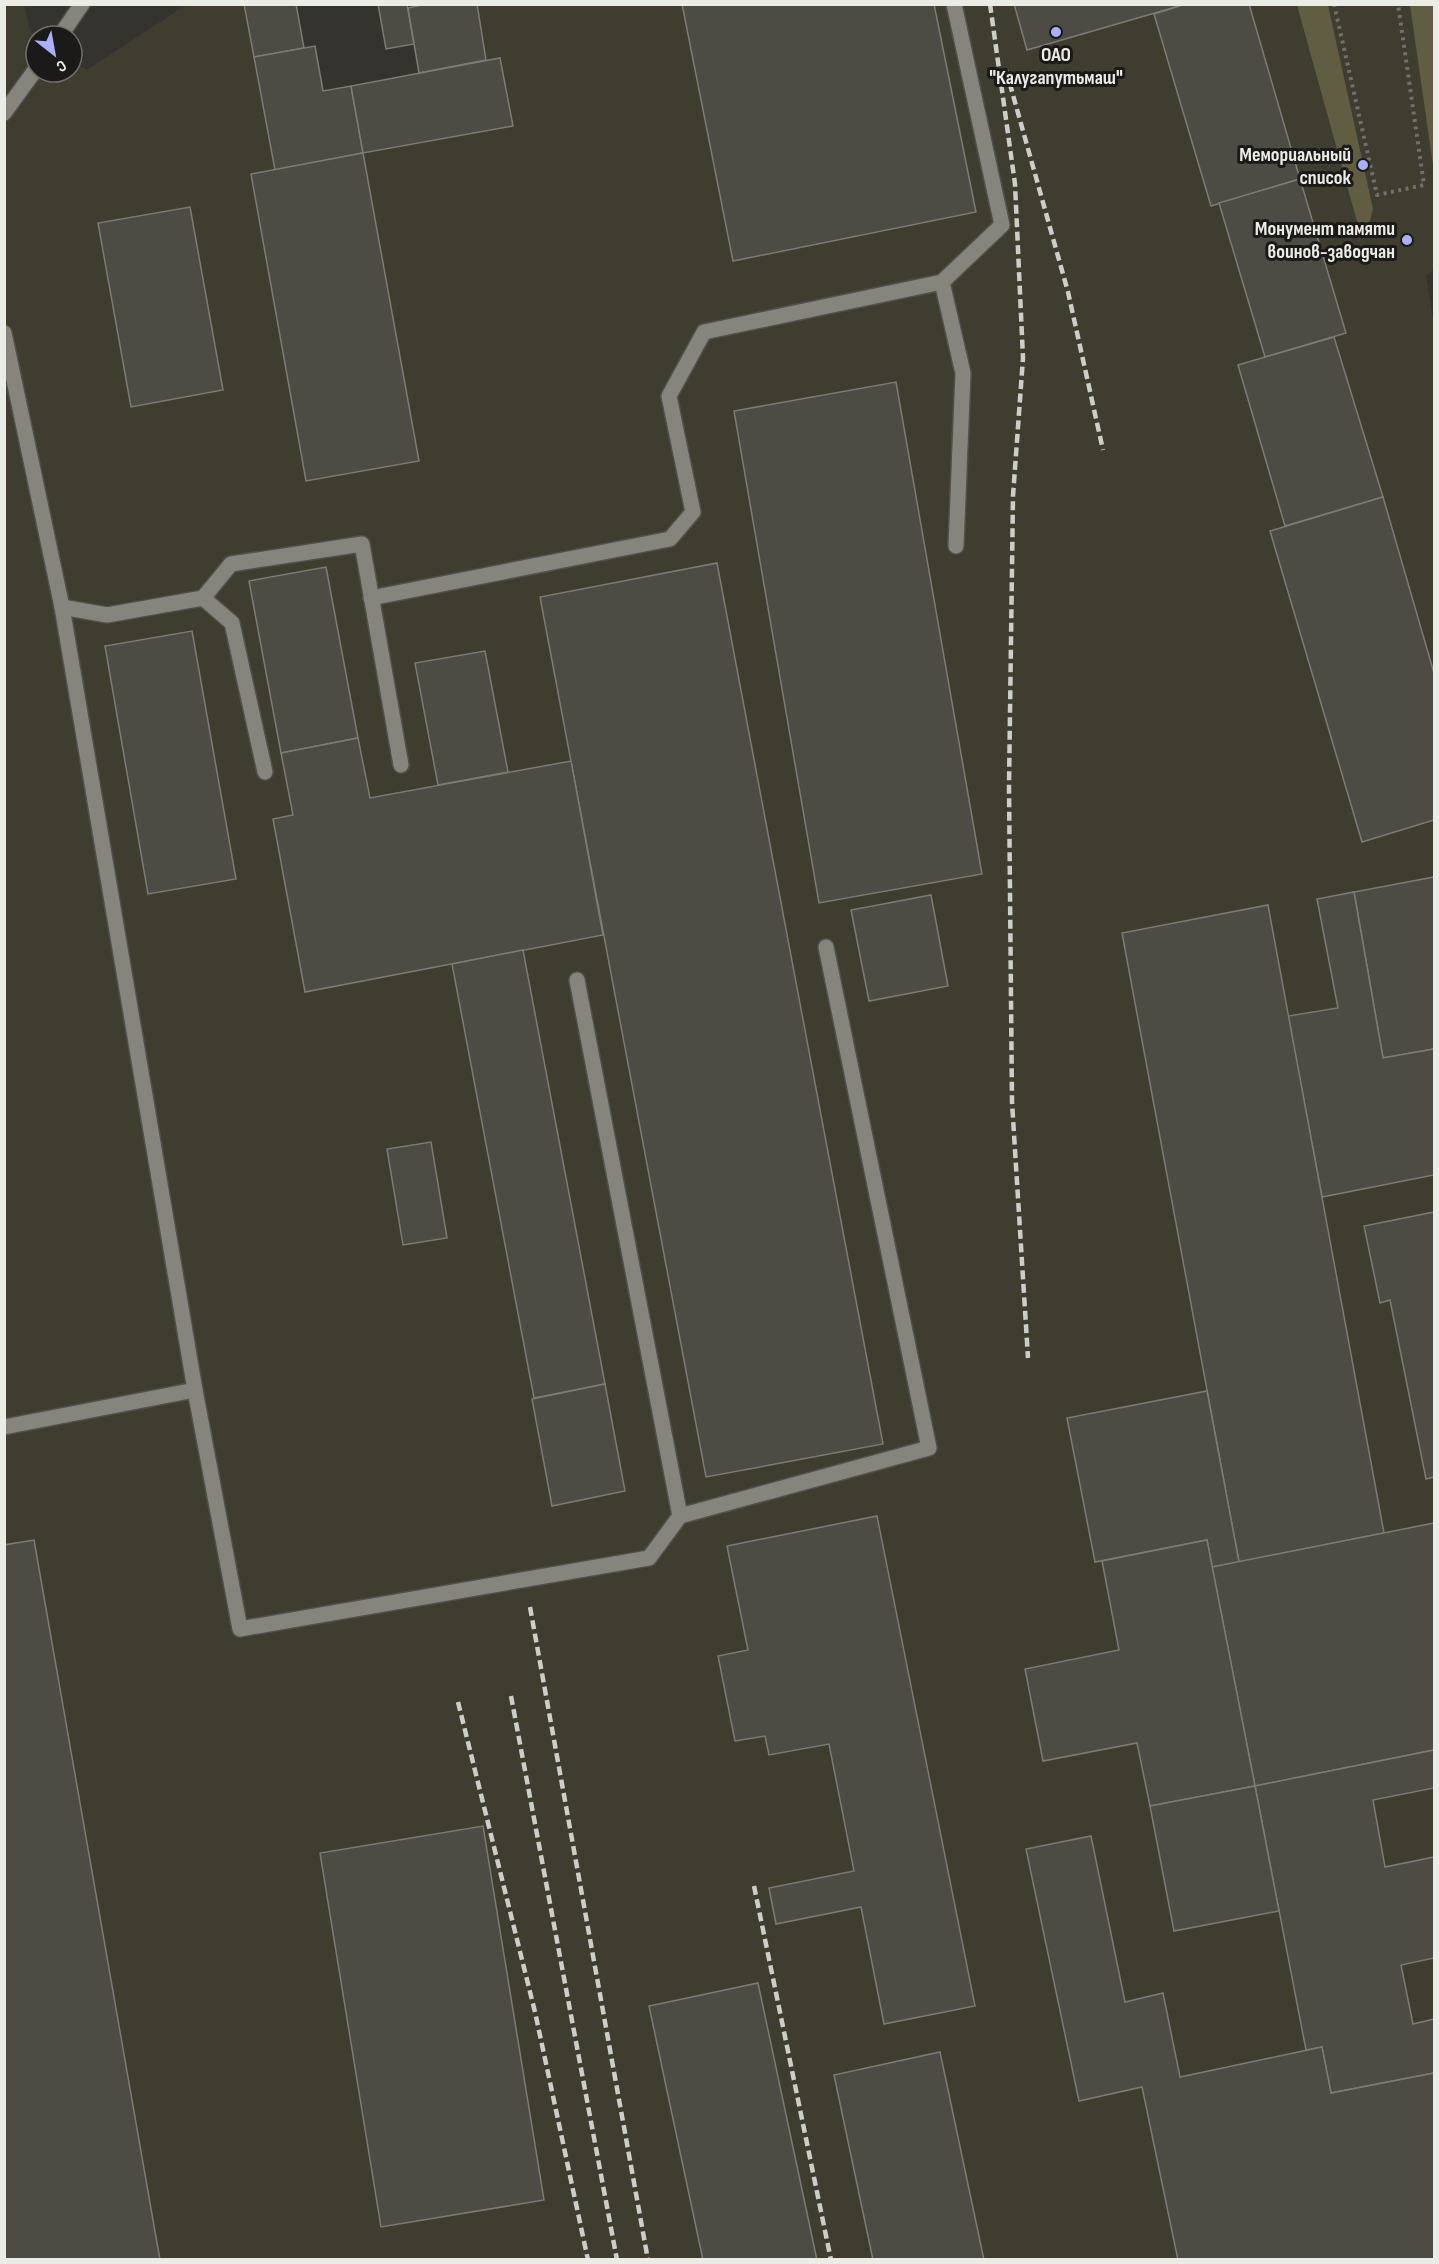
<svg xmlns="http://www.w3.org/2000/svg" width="1439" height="2264" font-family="'Sofia Sans Condensed',sans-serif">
  <rect width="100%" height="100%" fill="#34332d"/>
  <path fill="#3e3d30" d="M194,4L244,5L275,170L251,175L307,481L419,461L363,153L512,126L500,58L486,60L477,5H1434V269L1426,276L1434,325V2259L5,2260V5H24L30,31L37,36L36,72H72V60L87,70L183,7Z"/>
  <g fill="#615d42">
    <path d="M1297,5H1328L1373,209L1368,228L1358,225Z"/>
    <path d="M1410,5H1434V172Z"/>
  </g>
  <g fill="#4c4b44" stroke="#7d7c74" stroke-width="1.5">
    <path d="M244,4H296L304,48L254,57Z"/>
    <path d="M378,4H407L414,44L386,49Z"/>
    <path d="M426,4H477L486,60L419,73L408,8Z"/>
    <path d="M682,4H934L976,212L733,261Z"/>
    <path d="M1014,4H1186L1027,50Z"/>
    <path d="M1186,4H1249L1300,179L1211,206L1154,14Z"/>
    <path d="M315,46L323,91L351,86L363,153L275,170L254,57Z"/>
    <path d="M500,58L513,126L363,153L351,86Z"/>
    <path d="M363,153L419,461L306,481L251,174Z"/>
    <path d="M1300,179L1346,333L1265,357L1219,203Z"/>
    <path d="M190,207L223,390L131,407L98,223Z"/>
    <path d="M1334,337L1383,497L1285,526L1238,365Z"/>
    <path d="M896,382L982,874L819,903L734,411Z"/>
    <path d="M1383,497L1434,673V820L1362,842L1270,531Z"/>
    <path d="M717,563L883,1444L706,1477L540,597Z"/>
    <path d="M326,567L358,738L281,753L249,581Z"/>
    <path d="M192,631L236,879L148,894L105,646Z"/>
    <path d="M485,651L508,772L438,785L415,663Z"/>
    <path d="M358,738L370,798L571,761L603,935L305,992L273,819L293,815L281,753Z"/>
    <path d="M1434,877V1049L1383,1058L1354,892Z"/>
    <path d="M1354,892L1383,1058L1434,1049V1175L1322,1197L1288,1016L1338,1008L1317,899Z"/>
    <path d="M931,895L948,986L869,1001L851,910Z"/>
    <path d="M1268,905L1384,1533L1239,1562L1122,933Z"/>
    <path d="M523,950L605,1384L534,1398L452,964Z"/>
    <path d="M431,1142L447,1238L403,1245L387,1149Z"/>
    <path d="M1434,1212V1477L1426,1479L1390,1300L1380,1303L1364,1226Z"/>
    <path d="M605,1384L625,1491L552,1506L532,1399Z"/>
    <path d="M1207,1391L1239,1562L1212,1567L1207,1540L1095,1562L1067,1418Z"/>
    <path d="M877,1516L975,2006L884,2024L861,1907L776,1924L769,1888L854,1871L829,1744L769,1755L765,1736L735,1741L718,1656L748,1650L727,1546Z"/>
    <path d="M1434,1523V1750L1255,1786L1212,1567Z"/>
    <path d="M34,1540L160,2260H4V1545Z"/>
    <path d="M1207,1540L1255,1786L1150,1806L1137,1743L1043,1761L1025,1669L1119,1650L1102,1561Z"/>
    <path d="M1434,1750V1788L1373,1800L1385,1867L1434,1857V1958L1401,1965L1413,2024L1434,2019V2073L1331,2093L1322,2047L1306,2050L1255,1786Z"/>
    <path d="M1255,1786L1279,1911L1174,1931L1150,1806Z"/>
    <path d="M483,1826L544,2200L381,2227L320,1853Z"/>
    <path d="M1091,1836L1125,2002L1163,1993L1180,2077L1322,2047L1331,2093L1434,2073V2260H1178L1142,2087L1079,2101L1026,1849Z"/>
    <path d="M758,1983L817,2260H703L649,2006Z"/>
    <path d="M940,2052L984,2260H873L834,2075Z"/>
  </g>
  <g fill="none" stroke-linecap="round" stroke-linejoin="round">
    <defs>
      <g id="service">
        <path d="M60,36L82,4"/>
        <path d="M4,113L36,69"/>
        <path d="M942,282L963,373L956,546"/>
        <path d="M4,333L62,607L107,615L203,598L232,623L265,772"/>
        <path d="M203,598L231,564L362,544L401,765"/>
        <path d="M371,598L670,539L693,512L669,396L704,332L942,282L1002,225L954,4"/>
        <path d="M195,1390L240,1629L649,1558L680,1516L577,980"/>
        <path d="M4,1427L195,1390L62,607"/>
        <path d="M680,1516L929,1448L826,947"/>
      </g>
    </defs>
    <use href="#service" stroke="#51514c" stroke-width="18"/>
    <path stroke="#71716b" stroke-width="4" stroke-dasharray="3 4.5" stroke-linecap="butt" d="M1334,4L1377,195L1424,185L1398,4"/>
    <use href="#service" stroke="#85847d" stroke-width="15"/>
    <g stroke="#cecec9" stroke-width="4.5" stroke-dasharray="9 4.5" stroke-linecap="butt">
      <path d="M990,4L1015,184L1023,358L1013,496L1009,786L1012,1102L1028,1358"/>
      <path d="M1006,70L1068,292L1103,450"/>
      <path d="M530,1607L648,2260"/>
      <path d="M511,1696L617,2260"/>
      <path d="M458,1702L535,2012L588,2260"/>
      <path d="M754,1886L831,2260"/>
    </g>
  </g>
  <g fill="#aab0fb" stroke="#1b1a18" stroke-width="2">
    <circle cx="1056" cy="32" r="6"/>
    <circle cx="1363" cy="165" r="6"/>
    <circle cx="1407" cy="240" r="6"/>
  </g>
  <g text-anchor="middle" stroke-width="6" stroke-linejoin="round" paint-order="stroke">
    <g font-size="20" font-weight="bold" fill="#ecece7" stroke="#1b1a18" text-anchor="end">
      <text x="1056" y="61" text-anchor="middle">ОАО<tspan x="1056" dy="23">"Калугапутьмаш"</tspan></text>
      <text x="1351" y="161">Мемориальный<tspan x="1351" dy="23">список</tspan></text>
      <text x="1395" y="235">Монумент памяти<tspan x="1395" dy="23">воинов-заводчан</tspan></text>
    </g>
  </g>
  <rect width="1439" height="2264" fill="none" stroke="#ecece7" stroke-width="12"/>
  <g transform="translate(54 54) rotate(149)"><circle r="28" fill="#1b1a18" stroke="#6f6e6b" stroke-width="1.5"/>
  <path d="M0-4.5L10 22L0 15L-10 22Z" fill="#aab0fb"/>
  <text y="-9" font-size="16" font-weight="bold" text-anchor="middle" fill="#ecece7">С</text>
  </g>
</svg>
